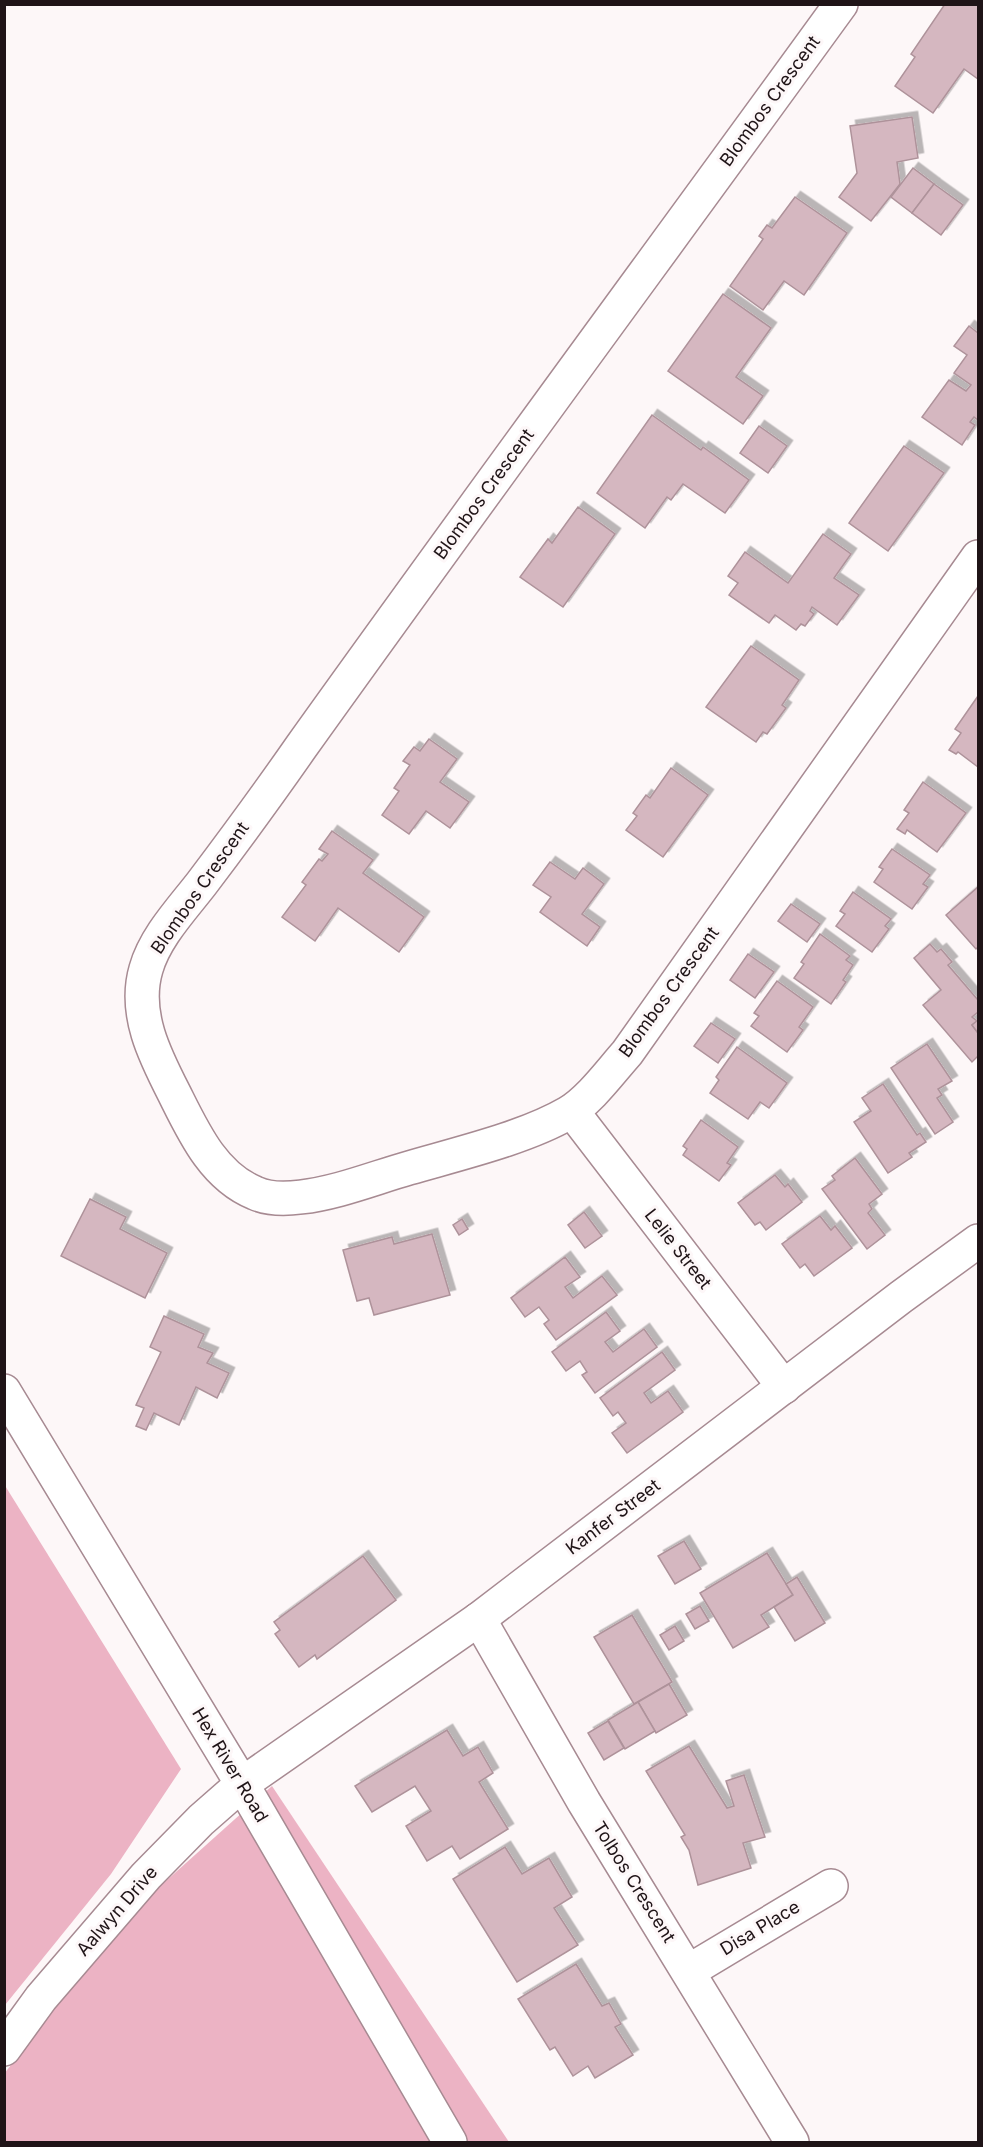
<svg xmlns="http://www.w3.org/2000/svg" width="983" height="2147" font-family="Inter,sans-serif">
  <defs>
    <filter id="shadow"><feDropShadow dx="5.5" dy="-5.5" stdDeviation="0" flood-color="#0004"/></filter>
  </defs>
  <rect width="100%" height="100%" fill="#fdf7f8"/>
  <g fill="#ecb3c4">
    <path d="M4,1484L181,1769L111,1874L5,2005Z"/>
    <path d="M272,1786L509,2142H5L4,2074L62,1999L148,1897Z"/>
  </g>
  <g fill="#d5b7c0" stroke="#ae929a" stroke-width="1.5" filter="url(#shadow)">
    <path d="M945,4H978V79L964,69L933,113L895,86L915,57L911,54Z"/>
    <path d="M912,117L918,158L897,162L900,184L871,221L839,197L857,173L850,126Z"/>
    <path d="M913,168L934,184L912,213L891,197Z"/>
    <path d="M934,184L963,205L941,235L912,213Z"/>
    <path d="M795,197L847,233L804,295L784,281L763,310L730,286L763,239L759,236L767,225L772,228Z"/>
    <path d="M723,294L771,328L736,377L763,396L743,424L668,371Z"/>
    <path d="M969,326L978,333V420L974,417L970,422L975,425L962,445L922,417L949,380L966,391L971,385L954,373L967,355L954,346Z"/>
    <path d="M652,415L701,450L703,447L749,480L725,513L683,484L671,500L667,497L645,528L597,493Z"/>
    <path d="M759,426L787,446L768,473L740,453Z"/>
    <path d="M904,446L944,473L888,551L849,523Z"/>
    <path d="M578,507L615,534L563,607L520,577L548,539L552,543Z"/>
    <path d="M823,534L851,554L834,578L859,595L837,625L812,607L810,611L814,614L805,626L801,624L796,630L775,615L769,623L729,595L738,583L728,576L745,552L788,583Z"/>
    <path d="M751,646L799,680L782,705L786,708L767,734L763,732L756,742L706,707Z"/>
    <path d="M978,696V767L958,752L956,754L949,750L961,733L955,729Z"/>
    <path d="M429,739L457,759L440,782L469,802L450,828L426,811L409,834L382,815L399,791L394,788L410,765L403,761L414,747L420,751Z"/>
    <path d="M671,768L708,795L663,857L626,830L637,816L633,813L646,795L650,798Z"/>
    <path d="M923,782L966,813L937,852L907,830L905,834L897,829L909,813L904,810Z"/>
    <path d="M332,831L373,860L363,873L424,917L399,952L338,908L315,941L282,917L306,885L302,882L319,859L322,861L328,854L319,849Z"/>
    <path d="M892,849L930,875L923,884L928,887L912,909L874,882L883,869L879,867Z"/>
    <path d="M550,862L575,879L583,868L604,884L582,914L600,927L587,946L540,912L551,897L533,885Z"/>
    <path d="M978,887V947L976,949L946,915Z"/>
    <path d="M853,892L891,919L885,926L889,929L872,952L836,926L845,914L840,911Z"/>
    <path d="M791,904L820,924L807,942L778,921Z"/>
    <path d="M820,934L850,956L846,960L853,965L843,980L846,982L831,1004L794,978L804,964L801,962Z"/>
    <path d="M930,944L937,952L941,949L952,962L948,965L978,1000V1012L972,1017L977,1021L972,1025L978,1033V1056L972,1062L923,1005L941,990L914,958Z"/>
    <path d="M748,954L774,972L755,998L730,980Z"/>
    <path d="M777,981L813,1007L799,1027L803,1030L787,1052L751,1026L759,1016L754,1013Z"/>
    <path d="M978,1020V1033L972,1025Z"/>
    <path d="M711,1023L735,1039L718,1063L694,1046Z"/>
    <path d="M927,1044L952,1081L938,1089L942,1095L937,1098L953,1122L935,1134L891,1068Z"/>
    <path d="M737,1047L787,1083L769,1108L760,1102L748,1119L710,1093L719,1080L716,1077Z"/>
    <path d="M883,1084L917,1135L920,1133L926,1142L909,1153L912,1157L888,1173L854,1122L871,1111L862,1098Z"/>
    <path d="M701,1120L738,1147L727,1163L731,1165L719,1181L683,1155L687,1149L683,1146Z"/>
    <path d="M855,1158L882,1194L869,1204L872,1209L868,1213L885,1235L867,1249L822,1189L835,1180L832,1176Z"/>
    <path d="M775,1175L785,1187L788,1184L802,1202L766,1230L760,1222L755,1225L738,1203Z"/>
    <path d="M90,1199L126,1217L120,1229L167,1253L145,1298L61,1256Z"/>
    <path d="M584,1212L602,1236L585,1248L568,1225Z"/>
    <path d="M820,1216L831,1230L835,1226L852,1248L814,1276L805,1264L800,1268L782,1244Z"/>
    <path d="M462,1219L468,1229L459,1235L453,1225Z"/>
    <path d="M432,1234L450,1295L374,1315L369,1298L357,1301L343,1250L392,1237L394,1244Z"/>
    <path d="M565,1257L580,1277L565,1287L573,1298L602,1276L617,1295L556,1340L544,1324L549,1320L539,1307L525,1317L511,1298Z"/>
    <path d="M606,1312L620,1331L605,1342L613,1352L644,1329L657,1347L595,1393L582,1375L587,1372L580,1361L566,1371L552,1352Z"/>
    <path d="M164,1316L204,1334L198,1347L213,1353L207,1363L229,1373L217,1398L196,1387L179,1425L154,1413L146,1430L136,1426L144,1408L136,1405L161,1352L150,1347Z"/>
    <path d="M662,1352L675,1370L644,1393L651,1403L668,1391L683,1412L627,1453L612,1433L626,1423L618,1412L613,1416L600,1398Z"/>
    <path d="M684,1541L701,1569L675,1584L658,1556Z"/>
    <path d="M767,1553L793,1595L761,1615L769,1627L733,1648L700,1593Z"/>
    <path d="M363,1556L396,1600L317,1659L315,1655L299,1667L275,1634L280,1630L274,1622Z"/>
    <path d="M797,1577L825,1623L795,1641L774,1607L793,1595L786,1584Z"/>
    <path d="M700,1606L709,1621L695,1629L686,1614Z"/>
    <path d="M632,1615L672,1682L634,1704L594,1637Z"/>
    <path d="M675,1626L684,1641L669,1650L660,1635Z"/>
    <path d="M669,1684L687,1715L656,1733L638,1702Z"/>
    <path d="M638,1702L655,1731L625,1749L608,1720Z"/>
    <path d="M608,1721L624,1748L604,1760L588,1733Z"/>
    <path d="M447,1730L463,1756L478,1747L493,1773L479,1782L508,1829L460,1859L452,1846L427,1861L406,1826L431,1811L415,1786L372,1812L355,1786Z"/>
    <path d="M689,1746L727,1808L734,1806L726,1781L744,1775L765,1837L743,1843L751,1868L698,1885L689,1850L681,1837L685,1835L646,1771Z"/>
    <path d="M505,1847L522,1874L549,1858L572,1897L554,1908L578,1945L517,1982L453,1879Z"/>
    <path d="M576,1964L602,2006L609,2003L621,2024L615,2027L633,2055L595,2078L588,2066L573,2076L555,2047L550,2050L518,1999Z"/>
  </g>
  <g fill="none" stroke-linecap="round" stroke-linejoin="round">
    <defs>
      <g id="street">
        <path d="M841,4C661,252 479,498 301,747C269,793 236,838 202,883C182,909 155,937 146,969C133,1013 155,1056 174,1093C193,1131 213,1176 255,1193C268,1199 286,1199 301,1197C337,1193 374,1178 409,1168C457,1154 525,1138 568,1113C590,1100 610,1072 627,1053L978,557"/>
        <path d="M572,1111L784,1387"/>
        <path d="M479,1619L584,1802L792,2142"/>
        <path d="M689,1971L831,1886"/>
        <path d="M4,2049L41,1998L146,1876L201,1820L242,1784L479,1619L901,1297L978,1241"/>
      </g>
      <path id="secondary" d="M4,1391L242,1784L450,2142"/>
    </defs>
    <use href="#street" stroke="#a78a92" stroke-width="36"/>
    <use href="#secondary" stroke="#a78a92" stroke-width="36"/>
    <use href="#street" stroke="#fff" stroke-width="33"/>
    <use href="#secondary" stroke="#fff" stroke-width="33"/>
  </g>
  <g text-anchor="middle" stroke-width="6" stroke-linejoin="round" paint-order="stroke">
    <g font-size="18" fill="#1f1417" stroke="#fdf7f8">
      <text transform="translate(770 101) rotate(-54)" y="6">Blombos Crescent</text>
      <text transform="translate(484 494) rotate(-54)" y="6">Blombos Crescent</text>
      <text transform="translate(200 888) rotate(-55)" y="6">Blombos Crescent</text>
      <text transform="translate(669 992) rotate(-54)" y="6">Blombos Crescent</text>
      <text transform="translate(678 1249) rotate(52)" y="6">Lelie Street</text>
      <text transform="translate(613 1517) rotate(-37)" y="6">Kanfer Street</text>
      <text transform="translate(230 1765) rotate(59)" y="6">Hex River Road</text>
      <text transform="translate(634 1882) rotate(58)" y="6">Tolbos Crescent</text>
      <text transform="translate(117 1911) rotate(-49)" y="6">Aalwyn Drive</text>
      <text transform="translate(760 1928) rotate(-31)" y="6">Disa Place</text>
    </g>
  </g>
  <rect width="983" height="2147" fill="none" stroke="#1f1417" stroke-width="12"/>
</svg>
